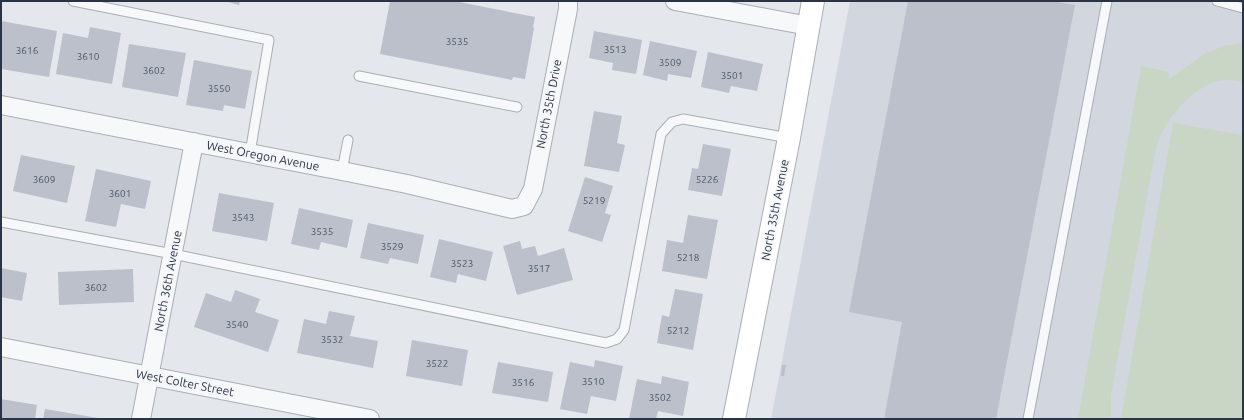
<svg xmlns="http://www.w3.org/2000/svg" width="1244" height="420" font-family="Ubuntu,sans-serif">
  <rect width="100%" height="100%" fill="#e4e7ec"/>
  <path fill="#d2d6de" d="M850,1H1243V419H771Z"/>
  <g fill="#c9d6c5">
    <path d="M1243,43V82C1234,80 1225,79 1215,82C1194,88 1172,113 1162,132C1159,139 1157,146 1155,153L1111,395V419H1078L1141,66L1169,72L1168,80L1204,54L1224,46Z"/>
    <path d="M1173,123L1243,135V419H1121Z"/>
  </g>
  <g fill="#bbc0ca">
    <path d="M224,1H240L239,5Z"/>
    <path d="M390,1H454L535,17L533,27L534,28L525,79L513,77L512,80L380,54Z"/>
    <path d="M908,1H1051L1075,5L996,419H884L902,322L849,312Z"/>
    <path d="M1,21L57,31L49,77L1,69Z"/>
    <path d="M90,27L121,33L112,84L56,74L63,33L88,38Z"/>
    <path d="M594,31L642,40L636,74L612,70L613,63L589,58Z"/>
    <path d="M650,41L697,51L691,78L668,74L667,81L643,75Z"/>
    <path d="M129,44L186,53L178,97L122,87Z"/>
    <path d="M708,52L763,64L757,91L731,86L729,93L701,87Z"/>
    <path d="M194,60L252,71L245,109L224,105L223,111L186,105Z"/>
    <path d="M594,111L622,116L617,143L625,145L619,172L584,166Z"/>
    <path d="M703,144L731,149L722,196L688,190L692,168L698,169Z"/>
    <path d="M21,155L75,166L67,203L13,191Z"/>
    <path d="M96,169L151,181L145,209L121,204L116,227L85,221Z"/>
    <path d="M585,177L613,186L605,213L611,215L602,242L568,231Z"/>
    <path d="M219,193L274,203L267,241L212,231Z"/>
    <path d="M299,208L353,220L347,248L321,242L319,250L291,244Z"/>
    <path d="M688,215L718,220L707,279L662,271L667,240L683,243Z"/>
    <path d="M368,223L424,235L418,264L390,258L388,264L360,258Z"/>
    <path d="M439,239L493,252L486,281L458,274L456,283L430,277Z"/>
    <path d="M520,241L522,249L535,246L538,256L564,248L573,280L517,295L503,246Z"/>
    <path d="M1,268L27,273L22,301L1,297Z"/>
    <path d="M133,269L134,302L59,305L58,272Z"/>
    <path d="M675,289L703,294L693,350L657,343L662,315L669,317Z"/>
    <path d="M235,290L260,299L255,312L279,320L268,352L194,327L206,293L231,302Z"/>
    <path d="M329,311L355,316L350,336L378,341L373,368L297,353L304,319L326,324Z"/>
    <path d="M412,340L468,350L462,386L406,376Z"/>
    <path d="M595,360L623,366L616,401L591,396L587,414L560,409L570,362L594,367Z"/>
    <path d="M498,362L553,372L548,402L492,393Z"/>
    <path d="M782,365H786L784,376H781Z"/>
    <path d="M662,376L689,382L683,416L658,411L656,419H629L637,379L661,384Z"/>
    <path d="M1,399L37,405L35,419H1Z"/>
    <path d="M45,409L98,418V419H43Z"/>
  </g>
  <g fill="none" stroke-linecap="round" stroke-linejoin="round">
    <defs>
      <g id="service">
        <path d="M73,1L269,40L250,153"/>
        <path d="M1217,1L1243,8"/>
        <path d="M359,76L517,107"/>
        <path d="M342,171L348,140"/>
        <path d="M1,222L173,254L606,343L617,339L624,330L661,134L672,122L683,119L789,138"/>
        <path d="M1028,419L1107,1"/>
      </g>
      <g id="minor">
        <path d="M675,1L809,26"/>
        <path d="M1,105L342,171L407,184L512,209L524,206L533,189L568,9V1"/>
        <path d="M1,347L370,419"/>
        <path d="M141,419L194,142"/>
      </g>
      <path id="secondary" d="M734,419L789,138L813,1"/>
    </defs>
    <use href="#service" stroke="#a9aeb7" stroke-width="11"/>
    <use href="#minor" stroke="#a9aeb7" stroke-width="20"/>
    <use href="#secondary" stroke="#a9aeb7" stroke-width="24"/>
    <use href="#service" stroke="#f7f8fa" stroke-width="9"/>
    <use href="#minor" stroke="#f7f8fa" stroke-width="18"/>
    <use href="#secondary" stroke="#fff" stroke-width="22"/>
  </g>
  <g text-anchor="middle" stroke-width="3.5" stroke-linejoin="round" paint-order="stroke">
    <g font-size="10" fill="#4f5766">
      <text x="457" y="45">3535</text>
      <text x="615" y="53">3513</text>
      <text x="27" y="54">3616</text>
      <text x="88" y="60">3610</text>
      <text x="670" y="66">3509</text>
      <text x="154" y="74">3602</text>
      <text x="732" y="79">3501</text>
      <text x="219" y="92">3550</text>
      <text x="44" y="183">3609</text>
      <text x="707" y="183">5226</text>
      <text x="120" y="197">3601</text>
      <text x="594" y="204">5219</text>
      <text x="243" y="221">3543</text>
      <text x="322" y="235">3535</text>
      <text x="392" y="250">3529</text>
      <text x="688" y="261">5218</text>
      <text x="462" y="267">3523</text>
      <text x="539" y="272">3517</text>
      <text x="96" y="291">3602</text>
      <text x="237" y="328">3540</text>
      <text x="678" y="334">5212</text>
      <text x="332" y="343">3532</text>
      <text x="437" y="367">3522</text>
      <text x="593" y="385">3510</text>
      <text x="523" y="386">3516</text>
      <text x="660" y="401">3502</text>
    </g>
    <g font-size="12" fill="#2b3445" stroke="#f4f6f9">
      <text transform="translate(549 104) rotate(-79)" y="4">North 35th Drive</text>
      <text transform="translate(263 156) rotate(11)" y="4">West Oregon Avenue</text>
      <text transform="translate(775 210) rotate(-79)" y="4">North 35th Avenue</text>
      <text transform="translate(168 281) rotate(-79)" y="4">North 36th Avenue</text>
      <text transform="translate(185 383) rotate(11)" y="4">West Colter Street</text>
    </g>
  </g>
  <rect width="1244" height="420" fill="none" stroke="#2b3445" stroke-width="4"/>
</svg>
